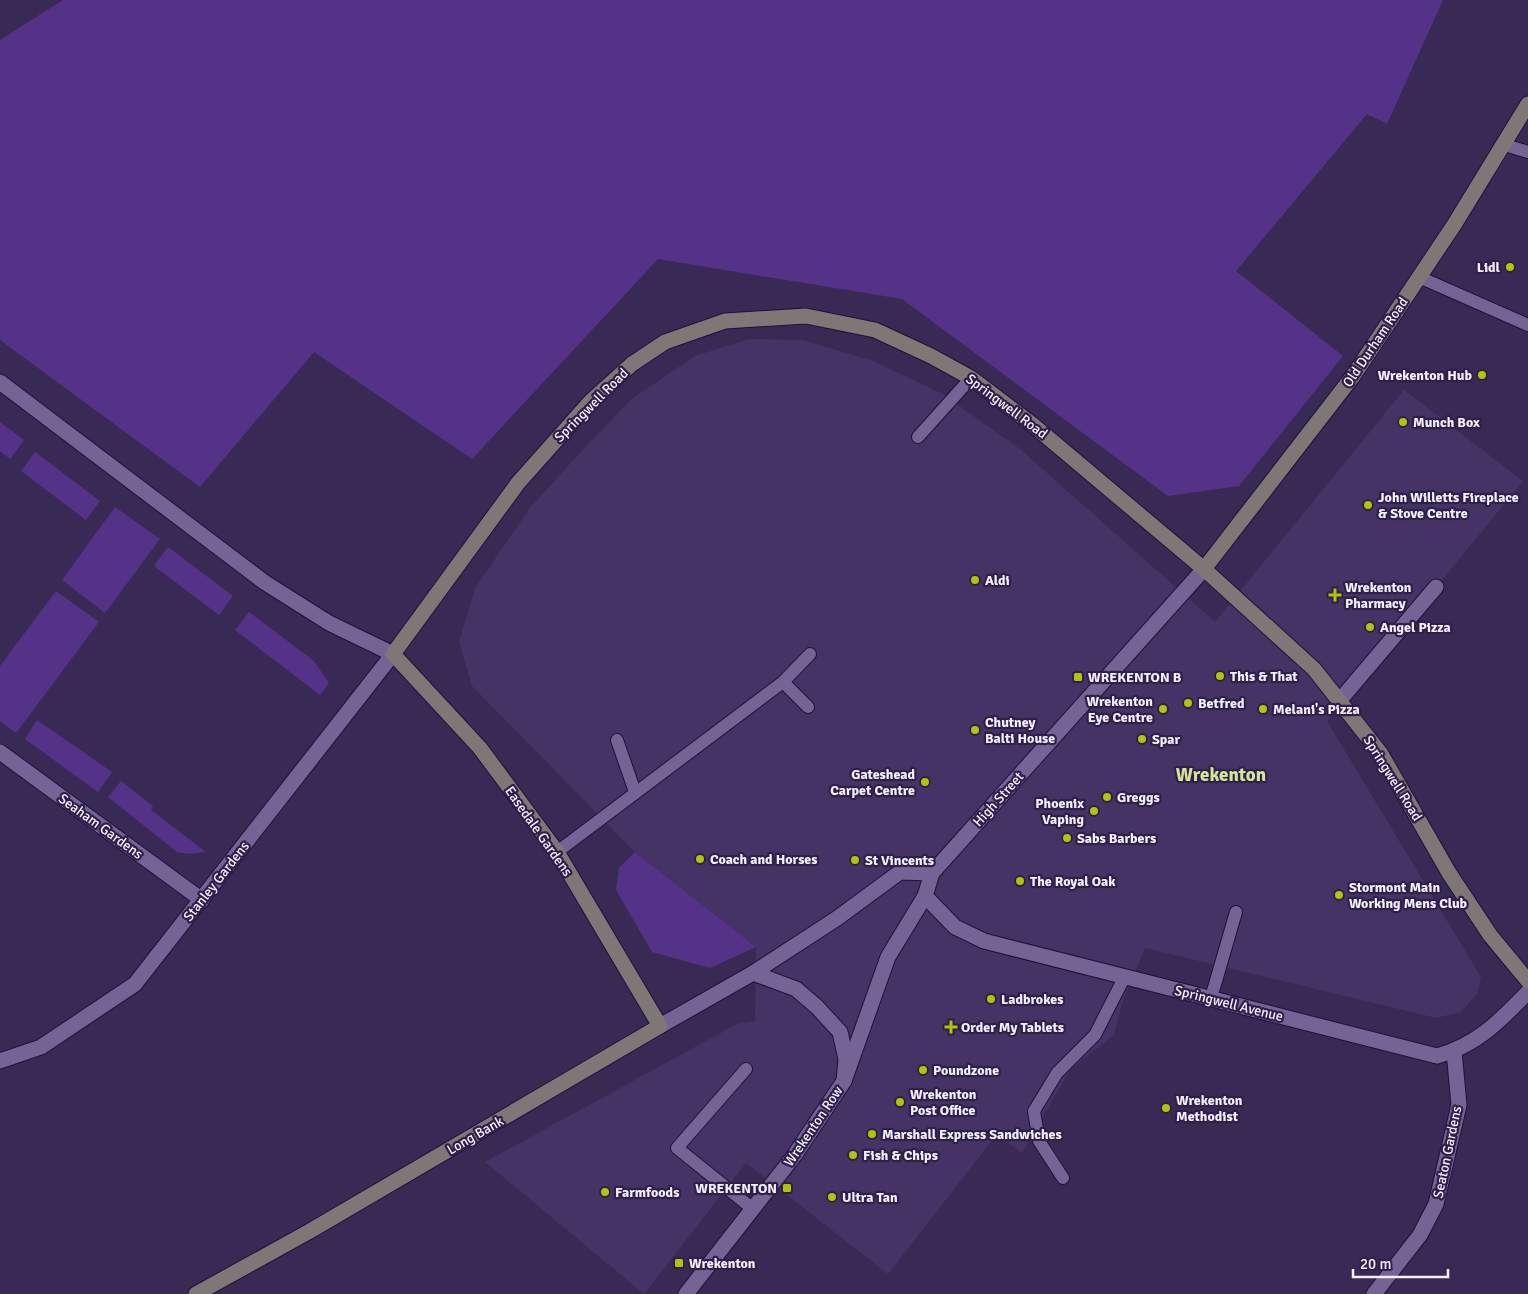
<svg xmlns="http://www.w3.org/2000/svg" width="1528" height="1294" font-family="Signika,sans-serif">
  <rect width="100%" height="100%" fill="#392a55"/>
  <path fill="#443364" d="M749,339L803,340L873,361L941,393L1020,449L1215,622L1404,390L1523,481L1327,721L1481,977L1477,994L1461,1012L1436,1018L1145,948L1122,1003L1114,1035L1070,1070L1022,1153L997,1134L888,1274L746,1163L644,1294L485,1162L737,1024L755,1021L756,947L635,852L472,686L459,642L475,588L530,508L586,446L633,398L695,356Z"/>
  <g fill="#533287">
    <path d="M63,0H1443L1387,124L1367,114L1236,271L1343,356L1239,486L1168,496L902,299L658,259L472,459L314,352L200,487L0,340V40Z"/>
    <path d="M0,422L24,440L10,459L0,451Z"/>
    <path d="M35,452L100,501L86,520L21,471Z"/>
    <path d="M115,507L160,539L105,613L62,580Z"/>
    <path d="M168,547L233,596L219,615L154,566Z"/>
    <path d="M56,591L99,622L16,733L0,721V666Z"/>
    <path d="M249,612L314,661L329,683L320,695L235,630Z"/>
    <path d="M37,720L112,772L98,792L25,739Z"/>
    <path d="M121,781L153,806L151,810L206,852L189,854L177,852L108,797Z"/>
    <path d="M635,852L756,947L710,968L652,952L616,890L619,868Z"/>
  </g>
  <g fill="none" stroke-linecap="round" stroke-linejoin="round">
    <defs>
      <g id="service">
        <path d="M1505,145L1528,152"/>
        <path d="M1419,277L1528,325"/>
        <path d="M918,437L971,378"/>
        <path d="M783,682L808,707"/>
        <path d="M617,740L635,792"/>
        <path d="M557,852L783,682L810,654"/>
        <path d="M1211,998L1236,912"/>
        <path d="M746,1069L677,1148L753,1209"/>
        <path d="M1063,1178L1039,1141L1034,1111L1057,1073L1095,1035L1125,976"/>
      </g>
      <g id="minor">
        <path d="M1340,700L1436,587"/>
        <path d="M0,752L202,900"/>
        <path d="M0,1061L41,1047L135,984L393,654"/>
        <path d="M1374,1294L1420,1235L1436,1204L1459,1105L1454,1051"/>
      </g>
      <g id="tertiary">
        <path d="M0,382L264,582L329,623L393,654"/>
        <path d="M925,896L955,927L984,941L1437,1056C1477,1045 1500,1021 1528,992"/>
        <path d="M660,1026L753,973L836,919L900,872L932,873"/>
        <path d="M844,1081L888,957L925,896L932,873L1204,569"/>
        <path d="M686,1294L794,1156L844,1081L846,1059L840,1032L817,1007L796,989L753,973"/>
      </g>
      <g id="secondary">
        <path d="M1204,569L1353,376L1454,225L1528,104"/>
        <path d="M196,1294L310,1231L660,1026L557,852L480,748L393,654L518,483L591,401L632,364L665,342L725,321L806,316L875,330L931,356L971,378L1033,425L1204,569L1314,669L1381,754L1449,873L1490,935L1528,981"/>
      </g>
    </defs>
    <use href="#service" stroke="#20103a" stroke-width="14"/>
    <use href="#minor" stroke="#20103a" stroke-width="17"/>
    <use href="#tertiary" stroke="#20103a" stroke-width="17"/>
    <use href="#secondary" stroke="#20103a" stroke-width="17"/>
    <use href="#service" stroke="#736495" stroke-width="12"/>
    <use href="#minor" stroke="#736495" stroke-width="15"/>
    <use href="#tertiary" stroke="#736495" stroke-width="15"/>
    <use href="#secondary" stroke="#7d7875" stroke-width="15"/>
  </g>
  <g fill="#afc505" stroke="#2f204a" stroke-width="2">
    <circle cx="1510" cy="267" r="5"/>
    <circle cx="1482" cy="375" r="5"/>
    <circle cx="1403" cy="422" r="5"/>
    <circle cx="1368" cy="505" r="5"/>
    <circle cx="975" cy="580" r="5"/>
    <path d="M1332.5 587.5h5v5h5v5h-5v5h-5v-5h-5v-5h5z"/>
    <circle cx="1370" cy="627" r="5"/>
    <circle cx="1220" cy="676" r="5"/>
    <rect x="1073" y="672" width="10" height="10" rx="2.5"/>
    <circle cx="1188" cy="703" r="5"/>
    <circle cx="1163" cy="709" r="5"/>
    <circle cx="1263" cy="709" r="5"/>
    <circle cx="975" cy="730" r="5"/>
    <circle cx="1142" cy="739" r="5"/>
    <circle cx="925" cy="782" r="5"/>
    <circle cx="1107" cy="797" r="5"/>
    <circle cx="1094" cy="811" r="5"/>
    <circle cx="1067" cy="838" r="5"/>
    <circle cx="700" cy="859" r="5"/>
    <circle cx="855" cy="860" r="5"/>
    <circle cx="1020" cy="881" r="5"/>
    <circle cx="1339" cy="895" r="5"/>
    <circle cx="991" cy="999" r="5"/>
    <path d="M948.5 1019.5h5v5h5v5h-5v5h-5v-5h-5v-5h5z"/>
    <circle cx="923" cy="1070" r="5"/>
    <circle cx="900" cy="1102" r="5"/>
    <circle cx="1166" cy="1108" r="5"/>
    <circle cx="872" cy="1134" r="5"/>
    <circle cx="853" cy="1155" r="5"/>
    <rect x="782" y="1183" width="10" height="10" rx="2.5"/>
    <circle cx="605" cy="1192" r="5"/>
    <circle cx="832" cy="1197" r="5"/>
    <rect x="674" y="1258" width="10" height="10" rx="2.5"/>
  </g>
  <g text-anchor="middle" stroke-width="4.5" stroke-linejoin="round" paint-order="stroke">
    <g font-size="14" font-weight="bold" fill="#f3f0fc" stroke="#2f204a" text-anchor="start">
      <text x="1500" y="272" text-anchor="end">Lidl</text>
      <text x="1472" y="380" text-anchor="end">Wrekenton Hub</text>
      <text x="1413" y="427">Munch Box</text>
      <text x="1378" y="502">John Willetts Fireplace<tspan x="1378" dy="16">&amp; Stove Centre</tspan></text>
      <text x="985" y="585">Aldi</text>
      <text x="1345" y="592">Wrekenton<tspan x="1345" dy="16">Pharmacy</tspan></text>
      <text x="1380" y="632">Angel Pizza</text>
      <text x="1230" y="681">This &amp; That</text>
      <text x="1088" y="682">WREKENTON B</text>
      <text x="1153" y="706" text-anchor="end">Wrekenton<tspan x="1153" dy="16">Eye Centre</tspan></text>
      <text x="1198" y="708">Betfred</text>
      <text x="1273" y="714">Melani's Pizza</text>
      <text x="985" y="727">Chutney<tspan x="985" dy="16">Balti House</tspan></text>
      <text x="1152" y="744">Spar</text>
      <text x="915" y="779" text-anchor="end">Gateshead<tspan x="915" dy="16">Carpet Centre</tspan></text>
      <text x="1117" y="802">Greggs</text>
      <text x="1084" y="808" text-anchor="end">Phoenix<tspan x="1084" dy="16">Vaping</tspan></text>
      <text x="1077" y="843">Sabs Barbers</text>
      <text x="710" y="864">Coach and Horses</text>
      <text x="865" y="865">St Vincents</text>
      <text x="1030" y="886">The Royal Oak</text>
      <text x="1349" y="892">Stormont Main<tspan x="1349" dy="16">Working Mens Club</tspan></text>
      <text x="1001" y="1004">Ladbrokes</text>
      <text x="961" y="1032">Order My Tablets</text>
      <text x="933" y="1075">Poundzone</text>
      <text x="910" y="1099">Wrekenton<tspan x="910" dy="16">Post Office</tspan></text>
      <text x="1176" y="1105">Wrekenton<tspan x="1176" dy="16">Methodist</tspan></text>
      <text x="882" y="1139">Marshall Express Sandwiches</text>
      <text x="863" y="1160">Fish &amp; Chips</text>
      <text x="777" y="1193" text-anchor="end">WREKENTON</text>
      <text x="615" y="1197">Farmfoods</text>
      <text x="842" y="1202">Ultra Tan</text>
      <text x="689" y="1268">Wrekenton</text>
    </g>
    <g font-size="14" fill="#f3f0fc" stroke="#2f204a">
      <text transform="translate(1375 342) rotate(-56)" y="5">Old Durham Road</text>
      <text transform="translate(591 405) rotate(-45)" y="5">Springwell Road</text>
      <text transform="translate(1007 406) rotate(37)" y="5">Springwell Road</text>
      <text transform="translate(1393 778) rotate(58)" y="5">Springwell Road</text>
      <text transform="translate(998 799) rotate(-48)" y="5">High Street</text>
      <text transform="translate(101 826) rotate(36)" y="5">Seaham Gardens</text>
      <text transform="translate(539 831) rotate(55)" y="5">Easedale Gardens</text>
      <text transform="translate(216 881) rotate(-52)" y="5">Stanley Gardens</text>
      <text transform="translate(1229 1003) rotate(14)" y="5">Springwell Avenue</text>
      <text transform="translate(813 1126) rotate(-56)" y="5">Wrekenton Row</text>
      <text transform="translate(475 1135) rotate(-30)" y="5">Long Bank</text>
      <text transform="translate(1447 1152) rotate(-78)" y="5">Seaton Gardens</text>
    </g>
    <g font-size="19" font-weight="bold" fill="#d5e497" stroke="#2f204a">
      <text x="1221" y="781">Wrekenton</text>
    </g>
  </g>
  <path d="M1353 1269v8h95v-8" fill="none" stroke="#f3f0fc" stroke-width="2.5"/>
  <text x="1360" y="1269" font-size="15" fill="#f3f0fc" stroke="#2f204a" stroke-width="4" paint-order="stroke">20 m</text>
</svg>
